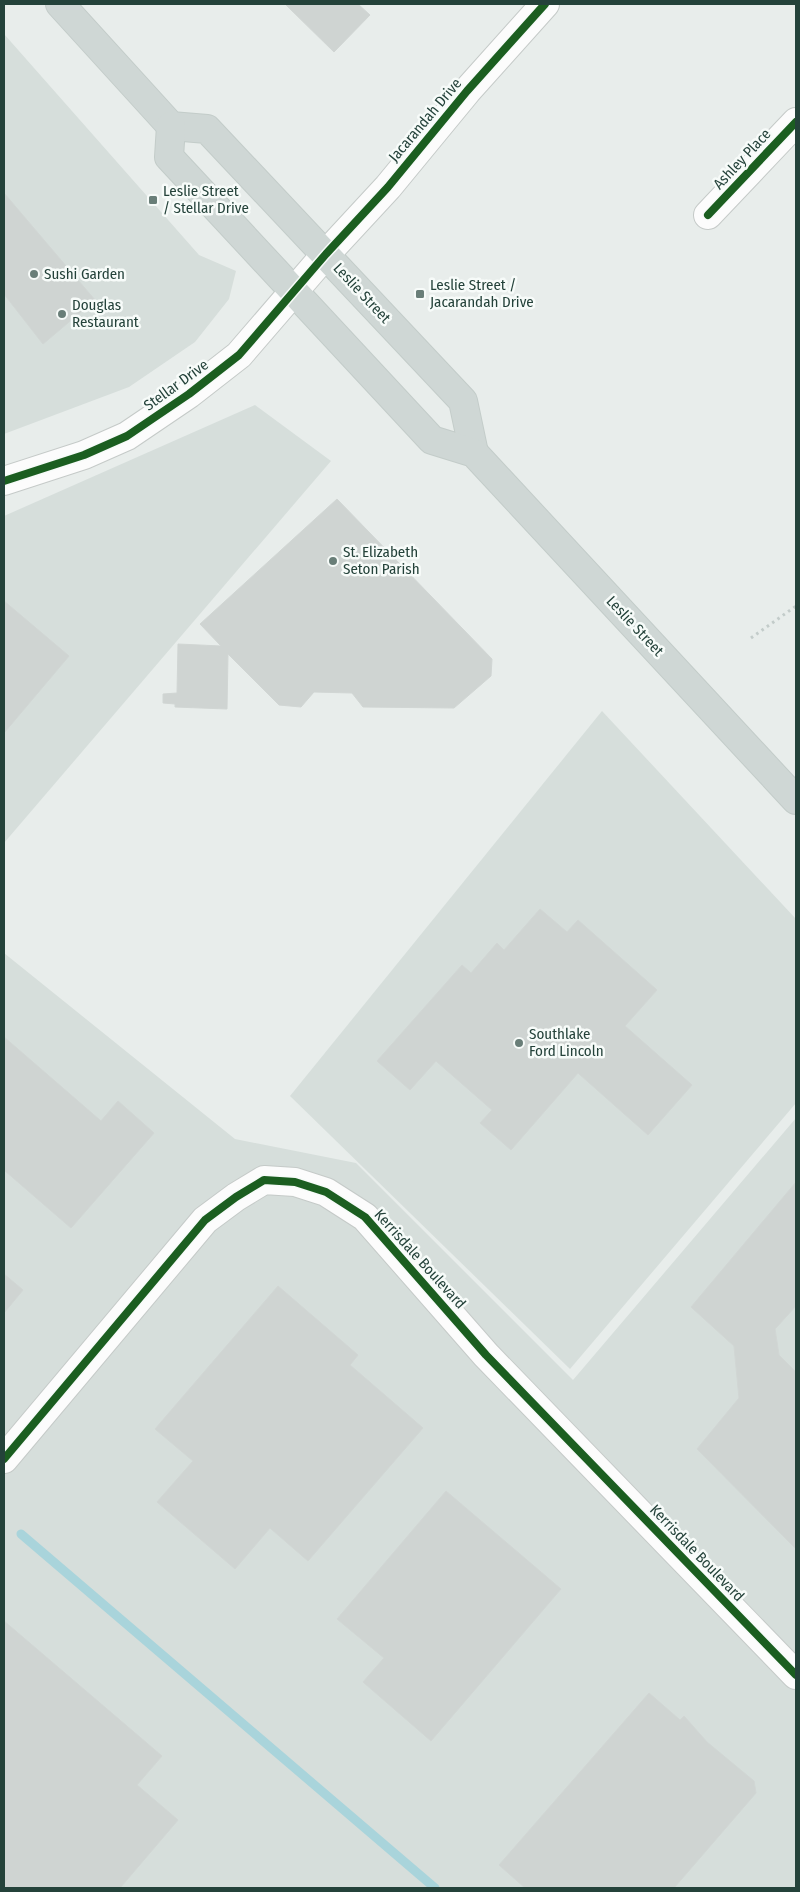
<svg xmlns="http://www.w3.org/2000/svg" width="800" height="1892" font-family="'Fira Sans Condensed',sans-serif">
  <rect width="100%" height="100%" fill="#e8edeb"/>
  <g fill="#d6dedb">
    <path d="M4,34L199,255L236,271L229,299L195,342L129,387L4,434Z"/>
    <path d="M255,405L331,461L4,843V516Z"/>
    <path d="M602,711L796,919V1103L570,1369L290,1096Z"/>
    <path d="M4,953L235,1139L356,1163L573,1380L796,1118V1888H4Z"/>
  </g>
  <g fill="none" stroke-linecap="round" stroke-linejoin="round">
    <path stroke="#a9d4db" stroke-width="9" d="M21,1534L435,1888"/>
  </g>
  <g fill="#cfd4d2" stroke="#d1d6d4">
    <path d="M285,4H358L370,15L334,52Z"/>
    <path d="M4,193L95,300L43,344L4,294Z"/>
    <path d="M337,499L492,659L491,676L454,708L363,707L352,693L314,692L301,707L279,705L228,654L227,709L175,707V704L163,703V694L177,693L178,644L221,646L200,624Z"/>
    <path d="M4,601L69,656L4,733Z"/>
    <path d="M540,909L567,932L578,920L657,990L625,1026L692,1085L648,1135L578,1073L511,1150L480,1123L492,1110L436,1061L410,1090L377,1061L462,965L471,973L497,943L504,950Z"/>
    <path d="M4,1037L101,1121L118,1101L154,1133L71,1228L4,1170Z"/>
    <path d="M796,1182V1306L775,1329L779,1355L796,1372V1549L697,1449L739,1398L734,1346L691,1307Z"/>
    <path d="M4,1274L23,1290L4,1313Z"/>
    <path d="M278,1286L358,1355L350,1365L423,1428L308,1561L270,1528L235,1569L157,1502L193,1461L155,1429Z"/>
    <path d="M446,1491L561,1589L431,1741L363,1682L384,1658L337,1619Z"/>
    <path d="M4,1621L162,1756L137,1785L178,1820L120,1888H4Z"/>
    <path d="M649,1693L680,1720L684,1716L707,1742L754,1781L756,1793L674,1888H525L499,1865Z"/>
  </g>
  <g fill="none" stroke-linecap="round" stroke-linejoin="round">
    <defs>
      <g id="minor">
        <path d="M708,215L796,122"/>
        <path d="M4,481L84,455L127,436L189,394L239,355L326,254L388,187L467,91L545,4"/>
        <path d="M4,1459L205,1220L236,1197L264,1180L295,1182L326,1192L365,1217L486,1355L796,1675"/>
      </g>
      <g id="primary">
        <path d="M60,4L171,126L207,129L463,401L474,453"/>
        <path d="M171,126L169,157L432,440L474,453L796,800"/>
      </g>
    </defs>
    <use href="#minor" stroke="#c5cac8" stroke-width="30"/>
    <use href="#primary" stroke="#c3ccc9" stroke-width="30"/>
    <path stroke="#c3ccca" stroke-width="3" stroke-dasharray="2.5 4" stroke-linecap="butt" d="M751,638L796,606"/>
    <use href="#minor" stroke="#fcfcfc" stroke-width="28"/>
    <use href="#primary" stroke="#cfd7d5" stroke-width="28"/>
    <defs>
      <g id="cycleway">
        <path d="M708,215L796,122"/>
        <path d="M4,481L84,455L127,436L189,394L239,355L326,254L388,187L467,91L545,4"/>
        <path d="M4,1459L205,1220L236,1197L264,1180L295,1182L326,1192L365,1217L486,1355L796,1675"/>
      </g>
    </defs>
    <use href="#cycleway" stroke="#f7fbf9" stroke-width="11"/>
    <use href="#cycleway" stroke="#1b5e20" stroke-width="8"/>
  </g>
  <g fill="#697e78" stroke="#f7fbf9" stroke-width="2">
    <rect x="148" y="195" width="10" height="10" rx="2.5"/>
    <circle cx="34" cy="274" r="5"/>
    <rect x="415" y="289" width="10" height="10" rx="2.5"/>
    <circle cx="62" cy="314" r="5"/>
    <circle cx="333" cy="561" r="5"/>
    <circle cx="519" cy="1043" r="5"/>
  </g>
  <g text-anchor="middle" stroke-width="5" stroke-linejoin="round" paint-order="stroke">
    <g font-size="15" fill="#24423a" stroke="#f7fbf9">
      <text transform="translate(425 120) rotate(-50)" y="5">Jacarandah Drive</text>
      <text transform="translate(742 159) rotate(-47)" y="5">Ashley Place</text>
      <text transform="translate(362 293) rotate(47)" y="5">Leslie Street</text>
      <text transform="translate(176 385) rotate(-36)" y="5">Stellar Drive</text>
      <text transform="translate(635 626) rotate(47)" y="5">Leslie Street</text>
      <text transform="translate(420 1259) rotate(48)" y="5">Kerrisdale Boulevard</text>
      <text transform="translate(697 1553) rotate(46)" y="5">Kerrisdale Boulevard</text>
    </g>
    <g font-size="15" fill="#24423a" stroke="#f7fbf9" text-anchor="start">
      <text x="163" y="196">Leslie Street<tspan x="163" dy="17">/ Stellar Drive</tspan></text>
      <text x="44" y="279">Sushi Garden</text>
      <text x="430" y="290">Leslie Street /<tspan x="430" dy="17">Jacarandah Drive</tspan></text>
      <text x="72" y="310">Douglas<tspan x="72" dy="17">Restaurant</tspan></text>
      <text x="343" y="557">St. Elizabeth<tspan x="343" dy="17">Seton Parish</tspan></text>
      <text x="529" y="1039">Southlake<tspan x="529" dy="17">Ford Lincoln</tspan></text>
    </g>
  </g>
  <rect width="800" height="1892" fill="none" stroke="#24423a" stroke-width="10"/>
</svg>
